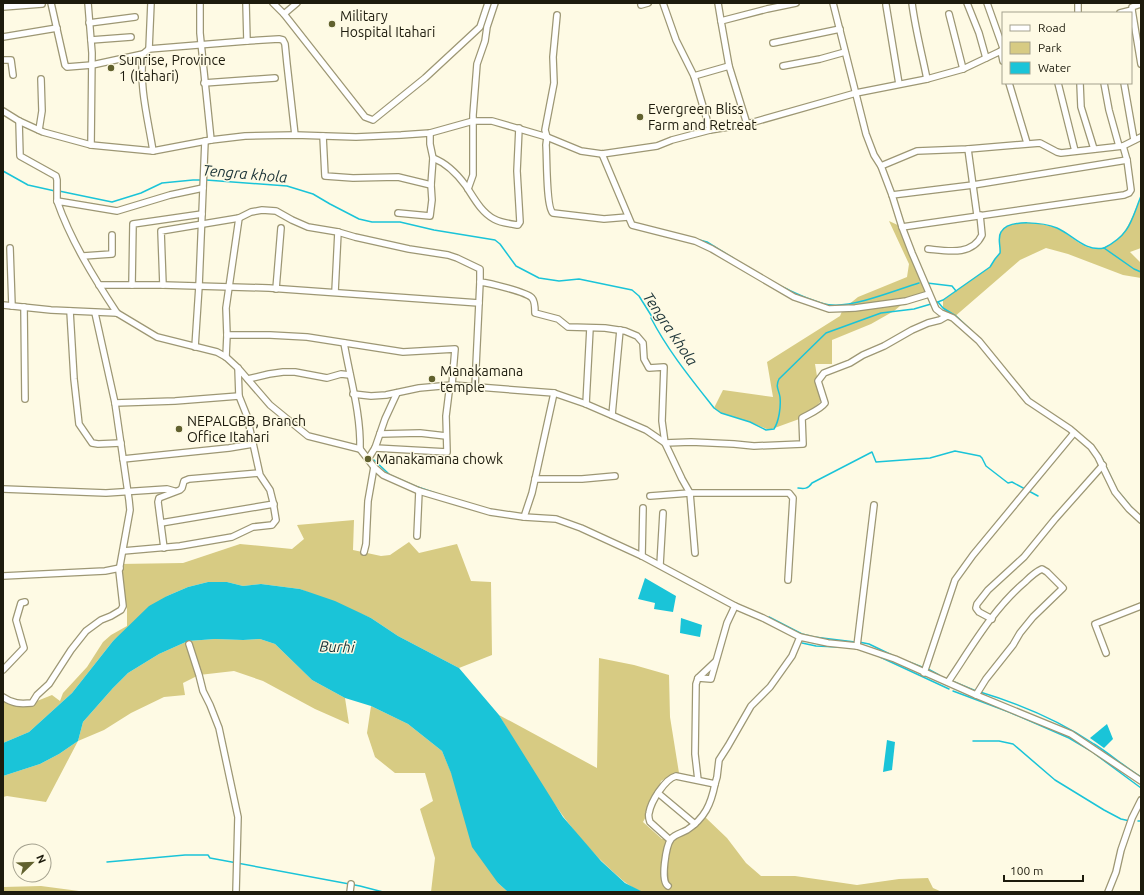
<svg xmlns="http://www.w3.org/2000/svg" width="1144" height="895" font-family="Ubuntu,sans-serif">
  <rect width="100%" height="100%" fill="#fefae4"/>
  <g fill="#d7cb83">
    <path d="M1141,196V248L1130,252L1141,263V278L1123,275L1068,254L1046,248L1020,260L953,318L947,316L943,308V300L990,267L995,259L1000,253C1001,247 997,239 1001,232C1008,218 1043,223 1056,228C1071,234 1086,255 1105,247C1127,238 1132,216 1141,196Z"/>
    <path d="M889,221L902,227L929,294L906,301L894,311L871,324L832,340V364H815L821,401L812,411L802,418L769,430L750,422L721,413L714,408L723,390L773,397L767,362L840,316L843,309L858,297L907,277L909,264Z"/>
    <path d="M354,520L353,550L381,556L390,555L409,542L419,553L457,544L471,581L491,582L492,655L459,668L398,636L371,618L300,589L261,584L243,586L227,582H208L188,587L167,596L113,641L72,693L29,732L3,743V697L32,703L52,695L60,701L63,693L87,667L103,642L111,635L127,626V609L121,594L117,579L119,564L183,563L240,544L292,549L304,539L297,525Z"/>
    <path d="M215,639L243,640L260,639L275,644L312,680L345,698L349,724L315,709L263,681L234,671L199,675L183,683L185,695L164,697L131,713L104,730L78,741L46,802L7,796L3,797V776L40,764L59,754L78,741L83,722L113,688L128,673L159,654L188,641Z"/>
    <path d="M599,658L634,665L669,675L670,717L679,773L668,777L661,781L653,804L643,822L662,839L684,834L705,817L727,838L746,863L761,876H795L857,885L899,879L928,878L933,888L942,892H643C630,888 620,878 610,869C563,826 532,770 499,715L597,768Z"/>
    <path d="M371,706L408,724L442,751L498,883L508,892H431L435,858L420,809L433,801L425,773H395L375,757L367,733Z"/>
    <path d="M41,886L79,891L80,892H3V887Z"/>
  </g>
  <g fill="#1ac4d8">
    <path d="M645,578L676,596L673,612L654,609L655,603L638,599Z"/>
    <path d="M208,582H227L243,586L261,584L300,589L335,601L371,618L398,636L459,668L499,715L563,817L601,861L625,883L643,892H508L498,883L472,847L451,773L442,751L408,724L371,706L345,698L312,680L275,644L260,639L243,640L215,639L188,641L159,654L128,673L113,688L83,722L78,741L59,754L40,764L3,776V743L29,732L72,693L113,641L149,606L167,596L188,587Z"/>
    <path d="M681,618L702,625L700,637L680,633Z"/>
    <path d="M1107,724L1113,739L1104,748L1090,738Z"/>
    <path d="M887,740L895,742L892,770L883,772Z"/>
  </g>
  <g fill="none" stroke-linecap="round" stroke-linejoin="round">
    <g stroke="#1ac4d8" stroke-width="1.5">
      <path d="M3,171L28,185L55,191"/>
      <path d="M206,180L287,186L313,194L330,204L359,219L372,222H400L434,230L495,240L500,244L516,266L539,278L559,281L579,279L632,290L639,296L654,320L651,318C668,351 692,380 714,408L721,413L750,422L766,430L774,429C779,421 781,407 780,397C779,390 775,387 779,379L826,333L881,313L914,309L931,304"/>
      <path d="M59,191L112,202L141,193L162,183L193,180H202"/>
      <path d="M658,229L707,242L733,258"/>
      <path d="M1104,248C1130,235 1131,221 1141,196"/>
      <path d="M927,283L952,286L956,291"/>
      <path d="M780,286C794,292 816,304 832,305C855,307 896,290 919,283"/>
      <path d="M938,302L943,308L956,316L973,332"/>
      <path d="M935,303L943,300L990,267L995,259L1000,253C1001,247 997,238 1001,232C1009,218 1045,223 1057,228C1073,235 1085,252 1104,248L1134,269L1141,272"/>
      <path d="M1021,388L1031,400"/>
      <path d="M1102,458L1117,490L1133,509"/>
      <path d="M374,460L390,475L415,486L444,496"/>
      <path d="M798,488C804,489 808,489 812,483L872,452L876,462L930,458L955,451L980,456L982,458L986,466L1008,483L1012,482L1038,496"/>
      <path d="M769,617L802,634L814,637L855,642"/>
      <path d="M859,642L869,644L896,657"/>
      <path d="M802,643L816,646L838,647"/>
      <path d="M880,657L949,689"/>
      <path d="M909,662L922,667"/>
      <path d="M928,669L939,675"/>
      <path d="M952,681L976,691"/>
      <path d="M953,691L1009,712L1069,738L1091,751L1141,788"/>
      <path d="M980,692C1020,704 1060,721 1094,744C1110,754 1125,767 1141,777"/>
      <path d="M973,741H999L1013,744L1055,780L1104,810L1121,819L1130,821"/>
      <path d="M1138,821H1141"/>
      <path d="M107,862L185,855H208L210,858L360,886L383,892"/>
    </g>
    <defs>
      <g id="minor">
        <path d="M51,3L65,65L67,67L92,65L143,54"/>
        <path d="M88,3L92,53L91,145"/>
        <path d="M151,3L149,49L143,54C139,87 148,119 153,151"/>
        <path d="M200,3V33L211,140"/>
        <path d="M273,3L284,14L365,117L373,120L425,78L480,27L488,3"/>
        <path d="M663,3L676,40L694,76L710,130"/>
        <path d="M718,3L721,21"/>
        <path d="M833,3L866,134L874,155L881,166L892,195L902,227L912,253L936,309L941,313L953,318L979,341L1028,401L1070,429L1091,447L1098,457L1115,492L1129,509L1141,520"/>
        <path d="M912,3C915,28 922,54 927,79"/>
        <path d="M967,3L979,33L986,58"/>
        <path d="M987,3L1003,48"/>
        <path d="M1078,3V13"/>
        <path d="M641,5L648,3"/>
        <path d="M886,5L899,84"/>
        <path d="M3,7L42,4"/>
        <path d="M1132,10L1141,64"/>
        <path d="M1120,13L1132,10V7L1141,4"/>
        <path d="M284,14L297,3"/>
        <path d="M949,14L963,69"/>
        <path d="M557,15L553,57L554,83L545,130L547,137L546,145C547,156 546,208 553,213L604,219L628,217"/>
        <path d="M89,23L135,17"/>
        <path d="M3,37L57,28"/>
        <path d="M91,40L131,37"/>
        <path d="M247,41L279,39L283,40L285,44L287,64L295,135"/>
        <path d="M773,43L840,29"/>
        <path d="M149,49L247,41L246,3"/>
        <path d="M1001,51L1003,61"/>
        <path d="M3,60H11L13,75"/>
        <path d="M783,66L820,59L845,52"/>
        <path d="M694,76L729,66"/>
        <path d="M204,83L275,78"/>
        <path d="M1009,83L1027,143"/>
        <path d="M1058,83L1075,151"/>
        <path d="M1080,83L1081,107L1094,149"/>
        <path d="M1104,83L1109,110L1119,146"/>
        <path d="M1124,83L1134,140"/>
        <path d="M3,111L19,121L43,132L91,145L153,151L211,140L245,136L295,135L356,137L401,135L430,133L473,121H492L547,137L581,151L602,154L657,146L672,140L710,130L747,124L856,93L927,79L963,69L1003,50"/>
        <path d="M19,121L20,156L56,176L57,180V201"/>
        <path d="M747,124L729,66L721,21L767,9L796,3"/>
        <path d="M39,130L42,111L41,79"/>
        <path d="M430,133V144L433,158C446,163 458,175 466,186C474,198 481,212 494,219C501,223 511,224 518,225L520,222L517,171L519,128"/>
        <path d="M323,136L325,176L353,178L398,177L431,185"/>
        <path d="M968,149L977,215"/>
        <path d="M602,154L632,225L695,241L712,249L794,297L829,309L855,308L906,301L929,294"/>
        <path d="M881,166L917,151L968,149L1040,143L1057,152L1061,153L1123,146L1141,137"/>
        <path d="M468,189L473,175V115L477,64L485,41L487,27L495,3"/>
        <path d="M892,195L973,185L1127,160"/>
        <path d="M398,213L430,216L432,200L431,185L433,158"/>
        <path d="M902,227L1124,195L1129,193L1131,190L1127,160L1123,146"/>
        <path d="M10,248L12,306"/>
        <path d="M928,249C948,251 972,256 982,235L980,215"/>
        <path d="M83,256L112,254V235"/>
        <path d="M99,285H163L269,288L479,303"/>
        <path d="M132,285L133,224L202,214"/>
        <path d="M163,285L161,231L239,218L251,212L262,210L276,211L292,220L308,227L338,232L355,237L409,249L448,255L457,258L480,269V282C489,283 527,292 532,298C535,301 535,308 535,313L558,319L568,327L605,328L625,331L637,336L643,343L644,359L649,368L664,367L662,421L665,443L682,479L690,493L695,553"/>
        <path d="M276,289L281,228"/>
        <path d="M335,292L338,232"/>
        <path d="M3,305L51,310L117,313L157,337L217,352L226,357L238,368L270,405L308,436L360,449L374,467L383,475L419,491L490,512L524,517L556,519L581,528L642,556L735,606L763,618L800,637L828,643L857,646L895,659L976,695L1071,734L1141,781"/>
        <path d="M24,307L25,399"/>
        <path d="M70,311L74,379L79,424L92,443L98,444L121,443"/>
        <path d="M117,313C94,278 71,241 57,201L117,211L170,195L203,188"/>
        <path d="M227,335H270L307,337L403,352L455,349L452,385L449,392L446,416L447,452L375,448"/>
        <path d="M344,343C350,378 361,414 360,449"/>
        <path d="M195,347L199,286L205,141"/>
        <path d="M226,357L227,335L226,308L239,218"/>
        <path d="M248,379L269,374L283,372H295L327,378L341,374L350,375"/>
        <path d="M475,387L480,282"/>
        <path d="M353,394L371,396L386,395L419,388L452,385L554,393L586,404L646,430L665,443L691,442L734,444L754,446L803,444L802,418C809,414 821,409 825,403L818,381L824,373L850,363L863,355L884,346L912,330L928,323L940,320L947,316"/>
        <path d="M115,403L175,401L239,396"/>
        <path d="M586,404L590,328"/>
        <path d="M612,415L620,330"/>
        <path d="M380,434L420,433L446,436"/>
        <path d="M123,459L229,448L253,444"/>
        <path d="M368,459L375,448L385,419L397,393"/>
        <path d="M535,479H582L615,476"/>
        <path d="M3,489L106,493L167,489L174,491"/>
        <path d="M650,496L690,493H789L793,498L788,580"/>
        <path d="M524,517L532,493L554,393"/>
        <path d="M161,523L274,504"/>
        <path d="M417,536L419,491"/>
        <path d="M164,548L158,502L159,498L180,490L182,488L184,481L189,479L259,473"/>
        <path d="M123,551L180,546L232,537L253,527L272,525L276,520L273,502L270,490L260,475L247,416L239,396L238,368"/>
        <path d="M364,552L366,544L368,501L374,467"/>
        <path d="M642,556L643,508"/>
        <path d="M660,565L663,513"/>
        <path d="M3,576L105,571L120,568"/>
        <path d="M992,619L979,612L976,608L977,604L988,590L1024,557L1055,519L1103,465"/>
        <path d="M189,644L199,675L203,691L210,705L219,728L238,817L236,892"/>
        <path d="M857,646L874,505"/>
        <path d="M1106,653L1095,624L1141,606"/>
        <path d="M3,670L24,648L16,620L21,603L25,602"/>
        <path d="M924,673L955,580L973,555L1074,433"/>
        <path d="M698,678L715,662"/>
        <path d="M948,682C971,648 993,609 1025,582C1030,577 1035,572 1042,569L1047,572L1063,588L1033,617L1020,633L1013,645L986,679L976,695"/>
        <path d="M3,697C13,704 20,704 32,703L37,695L49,684L71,650L86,631L101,620L111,616L121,610L123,606L119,571L130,510L129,500L115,403L95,313"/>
        <path d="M698,780L695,754L696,684L698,678L711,679L727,623L735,606"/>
        <path d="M658,793L695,824"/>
        <path d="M670,840L650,822C649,819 648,816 649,813C651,801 665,779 676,776L715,784L717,777L719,760L728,746L751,706L770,687L792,656L800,637"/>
        <path d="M668,886C660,881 666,846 671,839C675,834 682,833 687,830C705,818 711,804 715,784"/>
        <path d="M350,892L351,884"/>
        <path d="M1108,892L1116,872L1121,850L1132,818L1141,800"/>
      </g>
    </defs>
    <use href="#minor" stroke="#9d9774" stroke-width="8"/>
    <use href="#minor" stroke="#fff" stroke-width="5.5"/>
  </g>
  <g fill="#61612e" stroke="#fefae4" stroke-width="1.5">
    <circle cx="332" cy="24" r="4"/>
    <circle cx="111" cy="68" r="4"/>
    <circle cx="640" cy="117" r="4"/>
    <circle cx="432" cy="379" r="4"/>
    <circle cx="179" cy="429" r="4"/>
    <circle cx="368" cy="459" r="4"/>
  </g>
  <g text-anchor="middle" stroke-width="3" stroke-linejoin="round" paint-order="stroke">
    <g font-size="14" fill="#1d1b0d" stroke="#fefae4" text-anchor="start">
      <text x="340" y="21">Military<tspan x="340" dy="16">Hospital Itahari</tspan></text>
      <text x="119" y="65">Sunrise, Province<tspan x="119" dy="16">1 (Itahari)</tspan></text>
      <text x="648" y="114">Evergreen Bliss<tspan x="648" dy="16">Farm and Retreat</tspan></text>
      <text x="440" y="376">Manakamana<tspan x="440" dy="16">temple</tspan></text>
      <text x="187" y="426">NEPALGBB, Branch<tspan x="187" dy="16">Office Itahari</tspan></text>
      <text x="376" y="464">Manakamana chowk</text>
    </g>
    <g font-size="15" font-style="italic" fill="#1a3236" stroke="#fefae4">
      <text transform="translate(245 174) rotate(5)" y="5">Tengra khola</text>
      <text transform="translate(670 329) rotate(56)" y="5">Tengra khola</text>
      <text transform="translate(337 647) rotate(2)" y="5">Burhi</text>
    </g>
  </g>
  <rect width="1144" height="895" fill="none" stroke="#1d1b0d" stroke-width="8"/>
  <rect x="1002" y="12" width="130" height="72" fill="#fefae4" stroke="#a4a18e"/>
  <rect x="1010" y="25" width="20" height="6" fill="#ffffff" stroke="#a4a18e"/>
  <text x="1038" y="32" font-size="12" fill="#1d1b0d">Road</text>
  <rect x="1010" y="42" width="20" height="12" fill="#d7cb83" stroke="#a4a18e"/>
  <text x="1038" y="52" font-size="12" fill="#1d1b0d">Park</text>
  <rect x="1010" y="62" width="20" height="12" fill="#1ac4d8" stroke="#a4a18e"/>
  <text x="1038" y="72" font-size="12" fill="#1d1b0d">Water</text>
  <g transform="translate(32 863) rotate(67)"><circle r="19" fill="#fefae4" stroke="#a4a18e"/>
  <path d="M0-3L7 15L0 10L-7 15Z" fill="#61612e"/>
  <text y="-6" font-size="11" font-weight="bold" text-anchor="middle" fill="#1d1b0d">N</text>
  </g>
  <path d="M1004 875v6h79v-6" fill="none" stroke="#1d1b0d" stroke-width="2"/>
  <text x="1010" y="875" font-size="12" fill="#1d1b0d" stroke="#fefae4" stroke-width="3" paint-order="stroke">100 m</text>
</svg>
